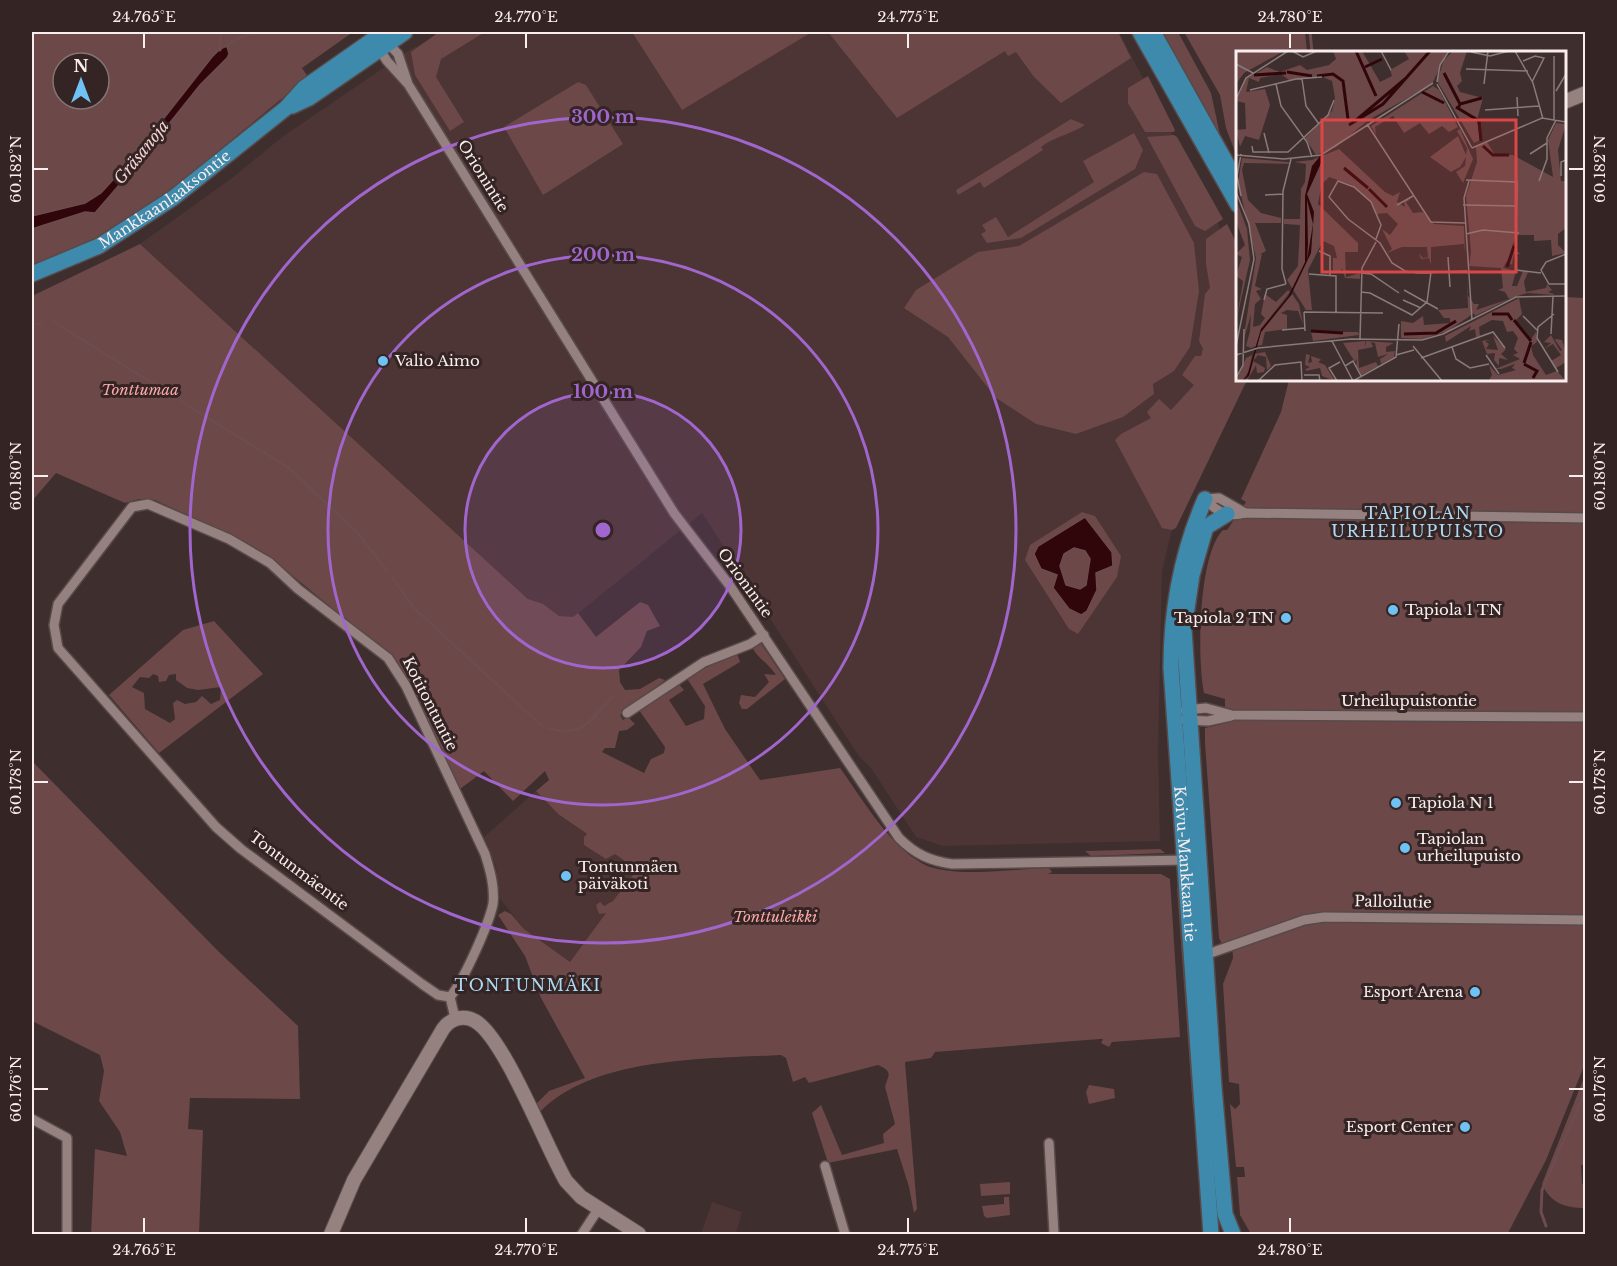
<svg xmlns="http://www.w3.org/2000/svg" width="1617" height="1266" font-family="'Libre Baskerville',serif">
  <rect width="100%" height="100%" fill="#3e2e2e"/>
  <g fill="#4c3534">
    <path d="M446,32H1119L1217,220L1225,251L1175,518L1162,571L1158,751L1160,841L943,846L916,837L871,768L858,755L702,513L560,628L140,244L232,178L282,137L411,49Z"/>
    <path d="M536,791L558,814L638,870L570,963L524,929L500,899L496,867L484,837Z"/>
    <path d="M712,1202L742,1212L736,1234H701Z"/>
  </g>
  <g fill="#6c4848" fill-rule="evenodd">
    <path d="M32,32H353L302,68L308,77L165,195L121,226L32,268ZM63,63H99V99H63Z"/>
    <path d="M439,32H485L441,59L436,77L464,122L450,131L415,75L411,52Z"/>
    <path d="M632,32H812L682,110Z"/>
    <path d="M828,32H1118L1131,58L1061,103L1034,77L1016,52L1008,56L1005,51L897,118Z"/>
    <path d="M1161,32H1178L1211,93L1222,144Z"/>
    <path d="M1184,32H1305L1307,52H1238L1237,157L1226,128L1220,95Z"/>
    <path d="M1148,76L1175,130L1174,132H1145L1128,103V88Z"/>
    <path d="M578,82L586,85L623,144L543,195L504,127Z"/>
    <path d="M1071,119L1085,125C1069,135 1054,137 1041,147L1043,150L984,188L980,182L958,195L956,190Z"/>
    <path d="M1134,133L1143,150L1135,169L1021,238L987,243L981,234L986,231L982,225L996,217L1008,237L1094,182L1083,161Z"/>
    <path d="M1174,135L1177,137L1223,219L1205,231L1195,226L1147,137Z"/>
    <path d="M1144,172L1157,174L1194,243L1199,291L1190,347L1174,371L1153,384L1154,394L1123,417L1076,434L1036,424L996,398L948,337L904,308L916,290L978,252L1019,246Z"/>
    <path d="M1227,224L1237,244L1238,380H1247L1176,528L1172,530L1162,528L1115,440L1121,434L1151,418L1147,412L1159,399L1171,410L1194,385L1182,375L1195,356H1201L1203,349L1199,341L1205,294L1210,288L1206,264V239Z"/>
    <path d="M140,244L528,599L543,604L559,616L573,617L578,613L596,637L640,602L648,605L660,626L647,631L641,647L619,670L620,682L625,690L640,689L659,678L665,680L620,715L623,720L628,717L635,724L627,730L619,731L615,748H605L602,752L644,773L651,759L664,753L665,747L639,710L677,682L684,690L669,700L686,726L704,719L705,706L686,677L737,653L740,662L703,684L725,729L760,780L840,768C863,799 897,861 938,869C973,876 1014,869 1049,868L1052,872L1048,874H1161L1170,879L1180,1037L1112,1042L1109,1047L1101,1043L1103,1039H1100L935,1052L931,1058L905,1062L917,1209L914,1213L909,1187L897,1149L828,1163L812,1113L821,1105L842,1155L884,1143L883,1134L895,1124L885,1087C887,1077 895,1072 878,1065L809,1083L805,1077L793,1082L786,1058L781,1055C709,1059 594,1056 540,1112L536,1104L549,1091L585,1078L541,998L525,956L498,915L505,911L511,914L524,929L570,962L606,913L599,914L596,905L600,902L604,906L613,901L637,870L615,854L606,859L584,845V837L587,834L558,814L536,791L549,780L545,771L513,801L484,771L460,789L410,682L393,658L271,558L251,545L155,500L139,499L125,503L56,473L32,501V296Z"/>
    <path d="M1565,297L1585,298L1584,1066L1546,1160L1508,1233L1251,1234L1240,1215L1237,1177H1245L1244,1167H1236L1230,1104L1235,1109L1240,1104L1239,1084L1229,1082L1223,984L1233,958L1232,943L1222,944L1219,938L1205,743V728L1225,723V699L1204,693C1197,660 1198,554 1223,530H1227L1246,502L1241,499L1281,412L1289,380H1564Z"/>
    <path d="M1082,512L1095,516L1121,556L1117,577L1078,634L1069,629L1025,560L1030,545Z"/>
    <path d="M214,621L263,674L159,753L109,695L183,630ZM176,674V680L187,688L198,690L221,687L220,700L211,704L202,696L196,702L185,704L177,700L173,703L175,719L170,723L145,709L144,693L132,687L140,677L149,678L153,674L158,676L159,682L166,681L169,675Z"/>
    <path d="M760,642L785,679L747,709H742L739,703L741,695L755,697L769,682L764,674L776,675C768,663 759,659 753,649Z"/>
    <path d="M32,761L219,952L298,1026L300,1099L190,1098L188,1129L203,1130L199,1234H91L95,1149L127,1156L120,1132L99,1101L104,1071L100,1055L32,1021Z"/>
    <path d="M1160,849L1165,853L1091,856L1085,851Z"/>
    <path d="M1180,885L1199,1109H1193L1177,888Z"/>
    <path d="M1585,1075L1586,1165H1581L1582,1184H1585V1208C1566,1208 1550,1203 1542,1184Z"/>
    <path d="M1089,1085L1114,1089L1115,1098L1089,1104L1086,1092Z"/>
    <path d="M1010,1182V1194L981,1196L980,1184Z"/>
    <path d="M1004,1197H1009L1010,1215L987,1218L984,1216L982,1206L1004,1204Z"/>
  </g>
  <g fill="#30060a" stroke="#6c4c4e" stroke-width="1.5" fill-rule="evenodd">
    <path d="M227,46L229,54L227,58L200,85L145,154L131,180L119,185L95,213L85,212L32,229V216L85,203L101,193L131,160L212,57L220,49Z"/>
    <path d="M1085,517L1112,552L1113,566L1096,573L1097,590L1087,611L1081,615L1069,609L1053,588L1057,575L1041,569L1034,554L1038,546ZM1074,548L1085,551L1090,559L1086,585L1080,589L1066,585L1060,566L1064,554Z"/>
  </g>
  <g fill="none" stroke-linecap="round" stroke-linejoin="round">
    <g stroke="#6c4c4e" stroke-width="3">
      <path d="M1310,32L1312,52"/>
      <path d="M227,46L236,39L255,32"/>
      <path d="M220,50L221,32"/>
      <path d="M54,322L173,396"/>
      <path d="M32,325L41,323"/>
      <path d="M182,402L289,468L356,531L387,571"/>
      <path d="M392,577L414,608L542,726"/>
      <path d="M549,728C583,739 592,718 613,696"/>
      <path d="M1546,1226L1541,1212L1542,1190L1586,1090"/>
    </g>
    <defs>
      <g id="street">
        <path d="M387,42L398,54L408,84L674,513L730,586L899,838C915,854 930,861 952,864L1189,860"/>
        <path d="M378,47L387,61L407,83"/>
        <path d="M1205,499C1217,512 1228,518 1245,513L1586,518"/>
        <path d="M1205,499L1219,498L1245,513"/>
        <path d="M1185,710L1206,708L1232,715L1586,717"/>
        <path d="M627,713L704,662L750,644L764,635"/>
        <path d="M1185,720L1208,721L1231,716"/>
        <path d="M1205,955L1304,920L1324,917L1586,920"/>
        <path d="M450,997C463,982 489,924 493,904C495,887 490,870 485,854L406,686L388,658L298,589L270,563L229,539L148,504L132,507L58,604L54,625L58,648L216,827L241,849L422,984L438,995L450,997L455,1018"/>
        <path d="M32,1119L67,1138V1234"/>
        <path d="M1049,1143L1054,1234"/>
        <path d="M825,1166L845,1234"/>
        <path d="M582,1234L599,1208"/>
      </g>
      <g id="secondary">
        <path d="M1564,102L1586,93"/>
        <path d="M331,1234L354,1180L443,1029C450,1019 463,1014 475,1021C504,1037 546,1147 566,1181L581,1197L639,1234"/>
      </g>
      <g id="primary">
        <path d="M1140,32L1238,205"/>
        <path d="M1153,32L1238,184"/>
        <path d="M292,106L309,98L405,32"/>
        <path id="s1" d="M32,274L99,246L173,198L286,108L304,88L384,32"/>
        <path id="s2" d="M1205,499C1181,554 1171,608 1171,668L1211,1234"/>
        <path d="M1227,514L1206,527L1192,575L1184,629L1214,1087L1225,1214L1233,1234"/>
      </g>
    </defs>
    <use href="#street" stroke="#584a4a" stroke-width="12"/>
    <use href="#secondary" stroke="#584a4a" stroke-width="16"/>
    <use href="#primary" stroke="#584a4a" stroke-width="18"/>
    <use href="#street" stroke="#948180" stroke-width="9"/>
    <use href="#secondary" stroke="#948180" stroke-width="14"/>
    <use href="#primary" stroke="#3e8aad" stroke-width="15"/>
  </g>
  <path fill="none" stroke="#f9eeed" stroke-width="2" d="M144,33V48M526,33V48M908,33V48M1290,33V48M33,169H48M1569,169H1584M33,476H48M1569,476H1584M33,782H48M1569,782H1584M33,1089H48M1569,1089H1584M144,1218V1233M526,1218V1233M908,1218V1233M1290,1218V1233"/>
  <circle cx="603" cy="530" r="138" fill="#a166cd" fill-opacity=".12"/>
  <g fill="none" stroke="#a166cd" stroke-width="3">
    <circle cx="603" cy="530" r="138"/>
    <circle cx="603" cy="530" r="275"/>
    <circle cx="603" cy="530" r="413"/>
  </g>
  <g fill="#6fc2f4" stroke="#342424" stroke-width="2">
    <circle cx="383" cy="361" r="6"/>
    <circle cx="1393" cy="610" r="6"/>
    <circle cx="1286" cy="618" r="6"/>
    <circle cx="1396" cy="803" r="6"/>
    <circle cx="1405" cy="848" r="6"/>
    <circle cx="566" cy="876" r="6"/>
    <circle cx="1475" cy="992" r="6"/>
    <circle cx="1465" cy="1127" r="6"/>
  </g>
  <g text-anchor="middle" stroke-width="6" stroke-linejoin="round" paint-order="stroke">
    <g font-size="15" fill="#f9eeed" stroke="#342424">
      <text transform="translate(483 176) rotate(58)" y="5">Orionintie</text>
      <text dy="5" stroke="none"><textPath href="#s1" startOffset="153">Mankkaanlaaksontie</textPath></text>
      <text transform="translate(745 583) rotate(54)" y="5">Orionintie</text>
      <text x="1409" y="706">Urheilupuistontie</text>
      <text transform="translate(430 704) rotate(63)" y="5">Kotitontuntie</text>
      <text dy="5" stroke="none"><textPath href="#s2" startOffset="370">Koivu-Mankkaan tie</textPath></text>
      <text transform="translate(299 871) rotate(37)" y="5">Tontunmäentie</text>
      <text transform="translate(1393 902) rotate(1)" y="5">Palloilutie</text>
    </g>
    <g font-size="15" fill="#f9eeed" stroke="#342424" text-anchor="start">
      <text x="395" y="366">Valio Aimo</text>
      <text x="1405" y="615">Tapiola 1 TN</text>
      <text x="1274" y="623" text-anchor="end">Tapiola 2 TN</text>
      <text x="1408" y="808">Tapiola N 1</text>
      <text x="1417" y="844">Tapiolan<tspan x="1417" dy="17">urheilupuisto</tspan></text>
      <text x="578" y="872">Tontunmäen<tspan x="578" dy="17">päiväkoti</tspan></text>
      <text x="1463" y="997" text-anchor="end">Esport Arena</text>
      <text x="1453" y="1132" text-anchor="end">Esport Center</text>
    </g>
    <g font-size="15" font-style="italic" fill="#fba8a8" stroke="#342424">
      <text x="140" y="395">Tonttumaa</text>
      <text x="775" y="922">Tonttuleikki</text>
    </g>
    <g font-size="16" font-style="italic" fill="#f5d3d2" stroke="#342424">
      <text transform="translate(141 152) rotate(-51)" y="6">Gräsanoja</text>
    </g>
    <g font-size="16" letter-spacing="1.5" fill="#acd8f4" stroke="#342424">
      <text x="1418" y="519">TAPIOLAN<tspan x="1418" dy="18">URHEILUPUISTO</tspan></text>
      <text x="528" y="991">TONTUNMÄKI</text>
    </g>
  </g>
  <g transform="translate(1236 51)">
    <rect width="330" height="330" fill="#3e2e2e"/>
    <path d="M0,0H48L8,22L0,33ZM97,0H126L144,31L156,25L154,19L173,8L168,0H212L196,33L131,70L100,96L80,104L69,87L96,60L99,47L96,30L87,26L53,29L45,23L24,27L23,31L13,27L10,41L29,38L34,54L23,89L9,85L4,96L0,79L10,78L9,52L0,50L10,28L31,16L44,21L64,14L71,19L93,14L100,8ZM217,0H231L224,22L226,30L221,35L224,41L247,47L241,69L244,89L238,92L201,30L208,9ZM197,35L203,39L222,76L213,81L206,75L193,83L184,72L168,82L157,65L139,76L140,84L135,75ZM320,72L330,73L322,99L325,130H330V177L322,183V194L330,202L316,205L315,189L298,190V184H282L276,195L284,203H278L276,214L271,210L267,217L280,220L276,235H281L287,220L292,221L288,231L290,241L310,237L311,233L316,239L312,241L320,244L291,242L273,248L269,241L262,239L267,237L265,217L232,215L231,203L233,215L235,201L230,145L241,111L240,96L251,91L259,104H277L317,126L312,89ZM224,78L237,108L227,132L220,121L229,115L230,106L224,116L215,121L194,106L222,85L230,104L231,97L221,80ZM103,98L149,141L157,145L164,141L161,151L169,156L168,150L175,148L170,151L177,162L187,161L198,173L228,175L229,202L228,193L195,196V214L193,207L185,208L183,202L187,207L192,206L191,196H166L151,202L156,198L146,178L154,184L162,173L151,162L141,163L135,151L116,134L93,126L86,133L82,153L122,192V201H109L110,226L124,222V228L109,227L106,217L104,222L97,221V207H101L98,195L87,190L72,219L76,259H70L51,229L62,215L64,174L48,173V168H64L65,138L69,131L70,113L58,111L76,109ZM6,107L52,111L54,113L8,112L6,119L12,149L25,162L45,167V172H19L30,200L23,204L26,203L19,235L26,238L20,240L25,248L19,253L17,276L24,274L29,267L25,263L29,243L40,251L52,239L54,241L25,278L20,295L15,297L10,295L14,280L15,263L8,288V284L20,207L2,132ZM0,148L11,178L14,209L0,271L7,230L0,225L6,206L0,203L9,194L0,171ZM231,231L232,242L231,243L238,253H243L240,259L273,248L239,265L238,262L212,280L186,288L165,287V270L177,272L187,265L188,274L214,272V267H208L202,259L232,257ZM56,243L63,253L67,273L62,260L51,259L45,262L51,264V278L29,281L26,294L21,295L25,281ZM283,247L286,263L279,270L295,288L300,281L301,291L295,295L297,304L310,324L321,320L330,330H246L253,329L256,324L253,314L262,324L280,319L276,317L279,313L265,318H259L284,308L277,304L282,302L278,298L282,287L277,280L271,281L267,270L256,269L243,276L244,285L240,286L239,278L233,280L235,275L210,291L209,285ZM75,281H122L123,284L77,290ZM315,284L324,300L326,299L319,289L320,288L326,289L330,301V311L320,317L315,310L325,304L317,293L308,298L315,292L308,291ZM257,285L270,298L265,303L272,309L263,307V315L258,309L259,302L251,303L246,290L251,289H255L249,290L253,293L250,298L262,299ZM129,290L130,296V290L158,292L150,296V301L159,300L158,306L145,313L144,308L152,303L142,306L139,292L135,291L137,296L122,299L123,317L140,311L142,315L125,324L120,315L121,308L119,311L107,292ZM29,301L35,315L31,319L30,306L22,304L17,310L29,317L28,321L21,322L20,314L11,330H8L13,325V320L6,330H0L10,307L16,304L13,319L18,303ZM70,303L74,304L72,312L76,311L75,305L84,308L85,309L82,311L89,314L99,330L86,325L84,317L70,320L69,315L70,318L74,316L69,314Z" fill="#6c4848"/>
    <path d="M85,104L86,110L71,143L78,161L75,202L55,244L25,281L13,325L6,330L11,325L25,278L52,246L69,211V145L76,115ZM71,149L77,173L71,209L72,193Z" fill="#30060a" fill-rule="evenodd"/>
    <path fill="none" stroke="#30060a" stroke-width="3" d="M120,0L140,45M129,16L146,8M51,21L76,25M208,22L224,53M18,24L50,22M81,25L97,23L107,30L112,68M186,41L208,52M220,56L243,70L245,90M222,58L224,53L246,47M118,71L169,28M113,74L147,53L194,0M247,95L257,104H273M108,117L132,137M133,138L151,156M271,216L278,195M256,263H272L276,269M278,269L295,290M75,280L107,282M168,283L200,282L220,270M288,312L295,291M288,313L301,320L297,327"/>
    <path fill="none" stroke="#897b7a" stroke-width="1.5" d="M56,0L67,6L81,0M145,0L155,19M279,0L297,32L307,68M235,1L254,5L273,0M318,5V69M287,10L299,5L308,7L296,31M0,13L17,22M230,18L292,20M66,28L70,55L83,73M201,31L204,14L213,0M40,33L45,55L71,91L76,106M201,33L236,97M248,33L252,0M14,39L60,28L86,26M320,40L330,23M281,46L282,65M0,48L10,27L52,0M249,59L303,55M131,73L195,171L229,172M28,82L33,102M16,95L17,101H52L92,64L98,49M236,97L306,67L330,71M294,103L311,92M0,104L48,108L85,104L197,32M325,125V111L330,109M230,129L281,131L280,180M233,130L228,147L236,269M303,130L311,108V87L320,69M0,141L13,173L18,208L0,295M29,144L47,143M5,145L1,125L5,103M161,154L177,145M227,154L281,155M230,183L247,179L283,182M140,188L145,174L135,151L118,136L102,130L93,146L112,168L144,192L156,212L169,220L182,222L231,220M83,200L94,205V224M330,203L310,211L305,219L313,233H330M212,206L214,236M280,219L305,222M125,222L135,223L163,242M73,223L100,225V261M50,233L46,218L47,140L55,108M168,239L202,258M125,241L134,242L176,264L191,251L195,221M28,249L31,238L50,233M167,249L185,257M68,261L147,262M68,261L69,280M318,263L302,276L301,287L322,321M287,265L301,279M46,279L69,277M315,283L317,245M124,288L126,217L140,191M96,290L117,330M177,295L206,330M216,296L220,308L234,317L253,313M0,304L22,297L115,288L186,289L207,283L280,246L330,245M160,304L178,299M250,304L263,323M185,307L257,281L269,297M109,315L117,310L125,325M68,324H83L84,330M0,327L7,314L8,278M22,330L39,314L65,311L66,330M101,330L93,317L104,311M117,330L160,306L163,273"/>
    <path fill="#db4646" fill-opacity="0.15" stroke="#db4646" stroke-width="3" d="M86,69H280V221H86Z"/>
    <rect width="330" height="330" fill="none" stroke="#f9eeed" stroke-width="3"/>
  </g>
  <circle cx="603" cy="530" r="9" fill="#a166cd" stroke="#342424" stroke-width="3"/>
  <g font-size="18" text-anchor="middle" font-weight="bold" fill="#a166cd" stroke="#342424" stroke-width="6" stroke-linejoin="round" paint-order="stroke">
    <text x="603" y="123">300 m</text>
    <text x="603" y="261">200 m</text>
    <text x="603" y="398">100 m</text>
  </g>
  <rect width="1617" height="1266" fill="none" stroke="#342424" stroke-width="66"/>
  <g transform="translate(81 81)"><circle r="28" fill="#342424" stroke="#837574" stroke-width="1.5"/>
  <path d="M0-4.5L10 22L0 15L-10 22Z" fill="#6fc2f4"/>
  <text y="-9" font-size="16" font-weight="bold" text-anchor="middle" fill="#f9eeed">N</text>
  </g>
  <rect x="33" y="33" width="1551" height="1200" fill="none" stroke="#f9eeed" stroke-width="2"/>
  <g font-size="15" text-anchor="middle" fill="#f9eeed">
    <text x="144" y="22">24.765°E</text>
    <text x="526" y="22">24.770°E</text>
    <text x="908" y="22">24.775°E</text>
    <text x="1290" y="22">24.780°E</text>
    <text transform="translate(16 169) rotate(-90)" y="5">60.182°N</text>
    <text transform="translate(1600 169) rotate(-90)" y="5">60.182°N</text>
    <text transform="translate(16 476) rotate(-90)" y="5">60.180°N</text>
    <text transform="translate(1600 476) rotate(-90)" y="5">60.180°N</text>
    <text transform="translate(16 782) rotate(-90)" y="5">60.178°N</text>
    <text transform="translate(1600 782) rotate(-90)" y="5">60.178°N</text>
    <text transform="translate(16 1089) rotate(-90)" y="5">60.176°N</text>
    <text transform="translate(1600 1089) rotate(-90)" y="5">60.176°N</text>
    <text x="144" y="1255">24.765°E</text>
    <text x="526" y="1255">24.770°E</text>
    <text x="908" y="1255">24.775°E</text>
    <text x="1290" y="1255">24.780°E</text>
  </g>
</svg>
